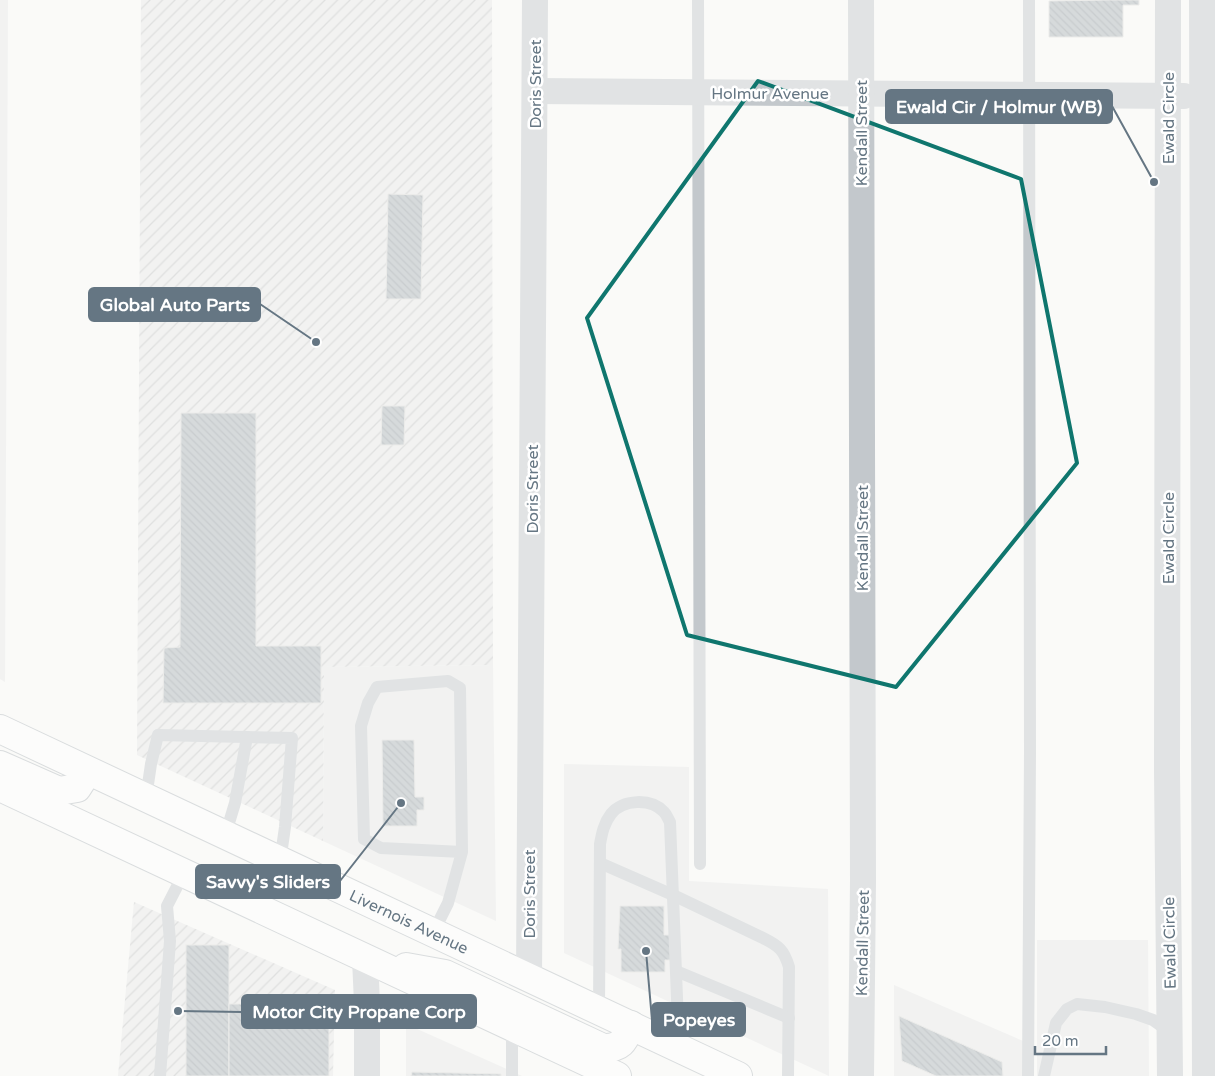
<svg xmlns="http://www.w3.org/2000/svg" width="1215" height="1076" font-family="'Varela Round',sans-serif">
  <defs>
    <pattern id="industrial-furrows" width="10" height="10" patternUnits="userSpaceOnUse" patternTransform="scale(1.25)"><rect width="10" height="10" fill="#e8e9e9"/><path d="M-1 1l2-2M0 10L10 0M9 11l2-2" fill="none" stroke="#c0c1c2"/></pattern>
    <pattern id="building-back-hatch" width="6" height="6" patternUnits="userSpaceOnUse" patternTransform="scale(1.25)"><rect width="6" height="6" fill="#aab3b9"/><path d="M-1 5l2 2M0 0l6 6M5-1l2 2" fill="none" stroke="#8e969c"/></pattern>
  </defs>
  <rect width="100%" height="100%" fill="#fafaf8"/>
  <g fill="#e8e9e9">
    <path d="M0,0H8L5,682L0,679Z"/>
    <path d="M493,665L496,921L323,841L324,667Z"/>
    <path d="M564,764L689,767V881L828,889L829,1076L564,953Z"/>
    <path d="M1037,940H1148L1149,1076H1037Z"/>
    <path d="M894,985L1023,1041L1022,1076H894Z"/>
    <path d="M406,1024L522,1076H406Z"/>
  </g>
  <g fill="url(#industrial-furrows)">
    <path d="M141,0H492L493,665L324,667L323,841L137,755Z"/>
    <path d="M134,902L335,990L333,1076H118Z"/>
  </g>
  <g fill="url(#building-back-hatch)" stroke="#dcdcda">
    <path d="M1108,0H1139V5H1123V37H1049V1Z"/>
    <path d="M388,194L423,195L421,299H386Z"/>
    <path d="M382,406H405L404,445H381Z"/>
    <path d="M181,413H256V646H321V703H163L164,648L180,647Z"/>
    <path d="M382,740H414L415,797H424V810H417V826H383Z"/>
    <path d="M620,906H664V935H672V960H665V972H621V949H618Z"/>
    <rect x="186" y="945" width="43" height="131"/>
    <rect x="229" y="1004" width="100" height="72"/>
    <path d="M899,1016L1002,1062L1003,1076H936L902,1061Z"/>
    <path d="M412,1072L501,1074V1076H411Z"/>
  </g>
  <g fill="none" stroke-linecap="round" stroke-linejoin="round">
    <defs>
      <g id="secondary">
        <path id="s1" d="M0,729L738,1076"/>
        <path d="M0,765L59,791L77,788L88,771"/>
        <path d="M0,787L617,1076"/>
        <path d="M406,967L445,974L603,1048C622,1048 624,1041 631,1025"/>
      </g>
    </defs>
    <use href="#secondary" stroke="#b3babf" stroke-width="30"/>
    <g stroke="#c3c8cc" stroke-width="12">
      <path d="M698,0L700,864"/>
      <path d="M146,798L151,764L158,735L292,738L285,827L280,862"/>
      <path d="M225,836L235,803L247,737"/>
      <path d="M600,863L673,895L763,938C779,946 784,950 789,967L788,1076"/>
      <path d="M433,933L448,903L462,852L460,688L448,681L377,687L368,703L361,726L364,839L381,848L462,852"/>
      <path d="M676,971L789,1018"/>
      <path d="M599,1010L600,844C602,833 604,823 611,814C623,799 651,798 664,812C667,815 668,819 670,822L679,1048"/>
      <path d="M512,1027V1076"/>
      <path d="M160,1076L170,941L167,906L184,873"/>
      <path d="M1028,1076L1030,753L1029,0"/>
      <path d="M1044,1076L1056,1023L1067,1009L1077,1004L1105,1007L1136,1014L1153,1020L1170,1032"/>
    </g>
    <g stroke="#c3c8cc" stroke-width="26">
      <path d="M1168,0L1167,771L1170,1076"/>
      <path d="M1202,0L1205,1076"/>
      <path d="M535,91L1184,96"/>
      <path d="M365,959L367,1003V1076"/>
      <path d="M529,978L535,0"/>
      <path d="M861,1076L863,881L861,0"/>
    </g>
    <use href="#secondary" stroke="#fff" stroke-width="28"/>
  </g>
  <path d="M0 0H1215V1076H0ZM758,81L1021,179L1077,463L896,687L687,635L587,318Z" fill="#fafaf8" fill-opacity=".55" fill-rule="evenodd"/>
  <path fill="none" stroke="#0f766e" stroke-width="4" stroke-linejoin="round" d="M758,81L1021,179L1077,463L896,687L687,635L587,318Z"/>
  <g text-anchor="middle" stroke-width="5" stroke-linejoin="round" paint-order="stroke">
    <g font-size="16" fill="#657683" stroke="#fff">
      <text transform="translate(535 84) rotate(-90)" y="6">Doris Street</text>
      <text x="770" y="99">Holmur Avenue</text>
      <text transform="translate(1168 118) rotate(-90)" y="6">Ewald Circle</text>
      <text transform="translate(861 133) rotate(-90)" y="6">Kendall Street</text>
      <text transform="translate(532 489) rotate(-90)" y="6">Doris Street</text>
      <text transform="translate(862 538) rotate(-90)" y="6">Kendall Street</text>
      <text transform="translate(1168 538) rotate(-90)" y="6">Ewald Circle</text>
      <text transform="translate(529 894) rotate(-90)" y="6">Doris Street</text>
      <text dy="6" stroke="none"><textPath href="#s1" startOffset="452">Livernois Avenue</textPath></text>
      <text transform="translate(862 943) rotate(-89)" y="6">Kendall Street</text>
      <text transform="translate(1169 943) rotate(-91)" y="6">Ewald Circle</text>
    </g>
  </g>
  <path fill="none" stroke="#657683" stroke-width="2" d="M1154 182L1112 106M316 342L260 304M401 803L340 881M178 1011L242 1012M646 951L652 1020"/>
  <g fill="#657683" stroke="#fff" stroke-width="2">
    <circle cx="1154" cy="182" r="5"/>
    <circle cx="316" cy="342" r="5"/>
    <circle cx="401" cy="803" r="5"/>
    <circle cx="178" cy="1011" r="5"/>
    <circle cx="646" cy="951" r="5"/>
  </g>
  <g fill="#657683" stroke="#657683" stroke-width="2">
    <rect x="886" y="90" width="226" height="33" rx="5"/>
    <rect x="89" y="288" width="171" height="33" rx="5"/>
    <rect x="196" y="865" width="144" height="33" rx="5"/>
    <rect x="242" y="995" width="234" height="33" rx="5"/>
    <rect x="652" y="1003" width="93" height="33" rx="5"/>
  </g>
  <g font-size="18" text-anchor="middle" font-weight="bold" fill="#fff">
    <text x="999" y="113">Ewald Cir / Holmur (WB)</text>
    <text x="175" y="311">Global Auto Parts</text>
    <text x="268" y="888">Savvy's Sliders</text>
    <text x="359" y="1018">Motor City Propane Corp</text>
    <text x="699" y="1026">Popeyes</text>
  </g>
  <path d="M1035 1046v8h71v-8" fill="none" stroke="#657683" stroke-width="2.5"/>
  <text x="1042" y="1046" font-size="15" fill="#657683" stroke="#ffffff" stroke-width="4" paint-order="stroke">20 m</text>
</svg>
